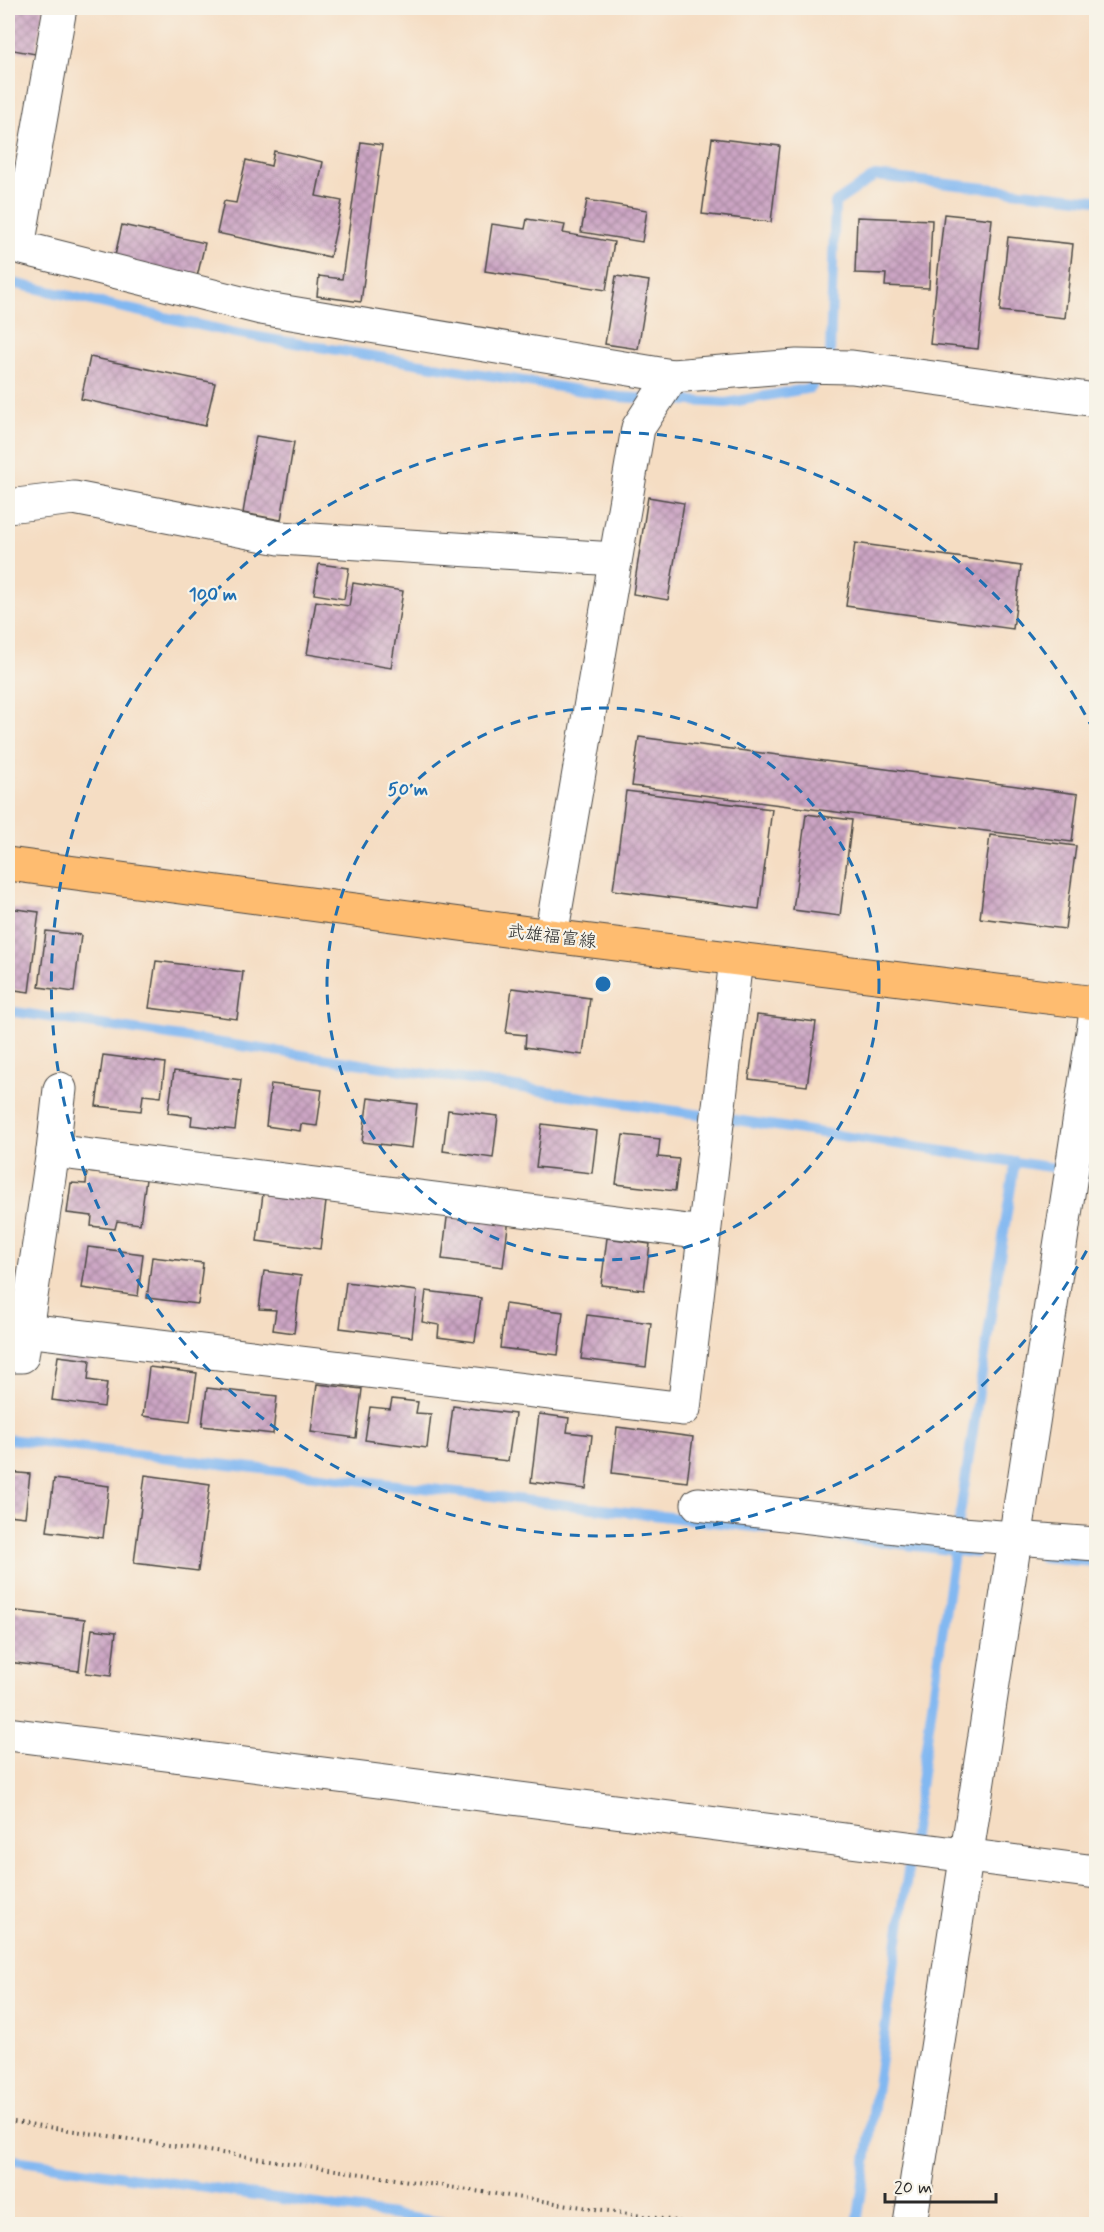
<svg xmlns="http://www.w3.org/2000/svg" width="1104" height="2232" font-family="Mynerve,'Klee One',sans-serif">
  <defs>
    <pattern id="building-cross-hatch" width="8" height="8" patternUnits="userSpaceOnUse" patternTransform="scale(1.5)"><rect width="8" height="8" fill="#cca5c4"/><path d="M0 0l8 8M0 8l8-8" fill="none" stroke="#a6879f"/></pattern>
  </defs>
  <rect width="100%" height="100%" fill="#f7f3e8"/>
  <filter id="ink" filterUnits="userSpaceOnUse"><feTurbulence type="fractalNoise" baseFrequency=".0167" numOctaves="2"/><feDisplacementMap in="SourceGraphic" scale="12" xChannelSelector="R" yChannelSelector="G"/><feConvolveMatrix kernelMatrix="1 2 1 2 8 2 1 2 1" color-interpolation-filters="sRGB"/></filter>
  <filter id="wash" filterUnits="userSpaceOnUse"><feTurbulence type="fractalNoise" baseFrequency=".008" numOctaves="4" result="noise"/><feDisplacementMap in="SourceGraphic" scale="24" xChannelSelector="R" yChannelSelector="G"/><feGaussianBlur stdDeviation="1.35" result="paint"/><feColorMatrix in="noise" values="0 0 0 0 0 0 0 0 0 0 0 0 0 0 0 0 0 1.4 0 .05"/><feComposite in="paint" operator="in"/></filter>
  <g filter="url(#wash)">
    <rect width="100%" height="100%" fill="#f5ddc3"/>
    <g fill="none" stroke-linecap="round" stroke-linejoin="round">
      <g stroke="#82b8f1" stroke-width="10">
        <path d="M8,282L235,333L619,397L726,403L811,388L830,354L835,203L875,176L1096,200"/>
        <path d="M8,1011L1096,1174"/>
        <path d="M8,1439L975,1553"/>
        <path d="M1042,1558L1096,1562"/>
        <path d="M8,2159L454,2224"/>
        <path d="M857,2224L954,1552L1015,1161"/>
      </g>
    </g>
    <g id="blocks">
      <g fill="url(#building-cross-hatch)">
        <path d="M8,8H44L35,54L8,49Z"/>
        <path d="M712,138L780,146L771,222L702,214Z"/>
        <path d="M361,142L382,145L361,302L317,296L319,276L342,279Z"/>
        <path d="M274,151L323,162L316,196L342,201L330,257L217,233L224,201L236,203L246,160L271,166Z"/>
        <path d="M587,200L647,210L642,242L581,232Z"/>
        <path d="M944,214L992,219L978,349L930,344Z"/>
        <path d="M857,217L932,220L929,288L885,286L886,274L855,273Z"/>
        <path d="M527,219L565,225L563,233L614,242L606,290L485,271L492,224L525,229Z"/>
        <path d="M122,225L205,243L197,277L114,260Z"/>
        <path d="M1008,237L1073,244L1065,318L1000,311Z"/>
        <path d="M616,276L649,281L638,349L605,344Z"/>
        <path d="M90,357L215,383L205,426L81,399Z"/>
        <path d="M256,436L294,442L281,520L243,513Z"/>
        <path d="M648,497L684,503L668,600L633,594Z"/>
        <path d="M855,543L1021,566L1013,629L846,606Z"/>
        <path d="M319,564L349,568L344,599L314,594Z"/>
        <path d="M353,583L403,591L391,668L307,654L316,601L349,606Z"/>
        <path d="M639,737L1078,794L1072,842L632,786Z"/>
        <path d="M626,791L772,809L759,909L613,890Z"/>
        <path d="M806,814L852,820L840,916L793,910Z"/>
        <path d="M990,835L1076,846L1065,929L980,918Z"/>
        <path d="M8,908L39,912L29,992L8,989Z"/>
        <path d="M46,931L81,935L74,992L39,987Z"/>
        <path d="M156,961L243,972L237,1019L149,1008Z"/>
        <path d="M512,988L590,998L583,1055L525,1047L526,1035L506,1033Z"/>
        <path d="M757,1015L816,1022L807,1086L749,1079Z"/>
        <path d="M103,1055L165,1063L161,1097L143,1095L141,1111L96,1106Z"/>
        <path d="M174,1071L241,1080L235,1130L191,1125L192,1116L168,1113Z"/>
        <path d="M271,1084L322,1090L317,1126L301,1124L300,1131L266,1126Z"/>
        <path d="M368,1098L417,1104L412,1148L362,1142Z"/>
        <path d="M448,1110L498,1116L493,1158L443,1151Z"/>
        <path d="M542,1124L597,1131L592,1173L536,1167Z"/>
        <path d="M623,1135L660,1139L658,1157L679,1159L675,1191L616,1184Z"/>
        <path d="M87,1172L146,1179L140,1224L117,1221L115,1229L91,1226L92,1216L67,1213L71,1183L86,1184Z"/>
        <path d="M263,1194L326,1202L320,1249L257,1241Z"/>
        <path d="M448,1210L509,1218L503,1267L442,1259Z"/>
        <path d="M607,1238L650,1244L644,1290L601,1285Z"/>
        <path d="M88,1247L143,1254L138,1296L82,1288Z"/>
        <path d="M152,1257L203,1263L198,1304L147,1298Z"/>
        <path d="M264,1271L301,1276L294,1333L273,1330L276,1310L259,1309Z"/>
        <path d="M346,1282L417,1291L412,1337L340,1328Z"/>
        <path d="M426,1291L481,1298L475,1342L438,1337L439,1325L422,1322Z"/>
        <path d="M505,1304L563,1312L558,1355L500,1348Z"/>
        <path d="M587,1315L651,1323L646,1367L581,1359Z"/>
        <path d="M58,1356L90,1360L88,1380L107,1383L104,1407L52,1400Z"/>
        <path d="M149,1367L197,1373L190,1422L143,1416Z"/>
        <path d="M317,1384L362,1389L356,1438L311,1432Z"/>
        <path d="M207,1388L277,1396L273,1434L202,1426Z"/>
        <path d="M392,1399L418,1402L416,1413L431,1414L427,1448L365,1440L370,1407L390,1409Z"/>
        <path d="M453,1406L515,1414L508,1461L447,1454Z"/>
        <path d="M539,1414L569,1418L567,1432L592,1435L586,1489L531,1482Z"/>
        <path d="M617,1427L693,1437L687,1482L612,1473Z"/>
        <path d="M8,1472L30,1474L25,1517L8,1515Z"/>
        <path d="M145,1475L210,1484L198,1571L134,1563Z"/>
        <path d="M54,1479L109,1486L103,1538L47,1531Z"/>
        <path d="M8,1610L85,1619L79,1671L8,1662Z"/>
        <path d="M92,1629L116,1632L111,1676L86,1673Z"/>
      </g>
    </g>
  </g>
  <g filter="url(#ink)">
    <use href="#blocks" fill-opacity="0" stroke="#494642" stroke-width="1.5"/>
    <g fill="none" stroke-linecap="round" stroke-linejoin="round">
      <defs>
        <g id="minor">
          <path d="M60,8L18,247L261,308L672,376L797,366L852,367L1096,400"/>
          <path d="M8,506L74,498L280,538L615,559"/>
          <path d="M551,936L638,428L672,376"/>
          <path d="M53,1151L704,1233"/>
          <path d="M26,1330L684,1409L736,959"/>
          <path d="M8,1356H22L53,1151L60,1089"/>
          <path d="M698,1504L949,1533L1096,1544"/>
          <path d="M8,1734L1096,1872"/>
          <path d="M910,2224L1096,1012"/>
        </g>
        <path id="major" d="M8,864L551,936L1096,1003"/>
      </defs>
      <use href="#minor" stroke="#494642" stroke-width="35"/>
      <use href="#major" stroke="#494642" stroke-width="35"/>
      <path stroke="#494642" stroke-width="4" stroke-dasharray="1.5 4.5" stroke-linecap="butt" d="M8,2121L696,2224"/>
      <use href="#minor" stroke="#fff" stroke-width="33"/>
      <use href="#major" stroke="#febc70" stroke-width="33"/>
    </g>
  </g>
  <g fill="none" stroke="#1f6fb2" stroke-width="3" stroke-dasharray="10 8">
    <circle cx="603" cy="984" r="276"/>
    <path d="M1095 1235A552 552 0 1 1 1095 733"/>
  </g>
  <g text-anchor="middle" stroke-width="4.5" stroke-linejoin="round" paint-order="stroke">
    <g font-size="18" fill="#2b2b2b" stroke="#f7f3e8">
      <text transform="translate(552 936) rotate(7)" y="6">武雄福富線</text>
    </g>
  </g>
  <circle cx="603" cy="984" r="9" fill="#1f6fb2" stroke="#f7f3e8" stroke-width="3"/>
  <g font-size="18" text-anchor="middle" font-weight="bold" fill="#1f6fb2" stroke="#f7f3e8" stroke-width="4.5" stroke-linejoin="round" paint-order="stroke">
    <text x="213" y="600">100 m</text>
    <text x="408" y="795">50 m</text>
  </g>
  <rect width="1104" height="2232" fill="none" stroke="#f7f3e8" stroke-width="30"/>
  <path d="M885 2193v9h111v-9" fill="none" stroke="#2b2b2b" stroke-width="3"/>
  <text x="894" y="2193" font-size="18" fill="#2b2b2b" stroke="#f7f3e8" stroke-width="4.5" paint-order="stroke">20 m</text>
</svg>
